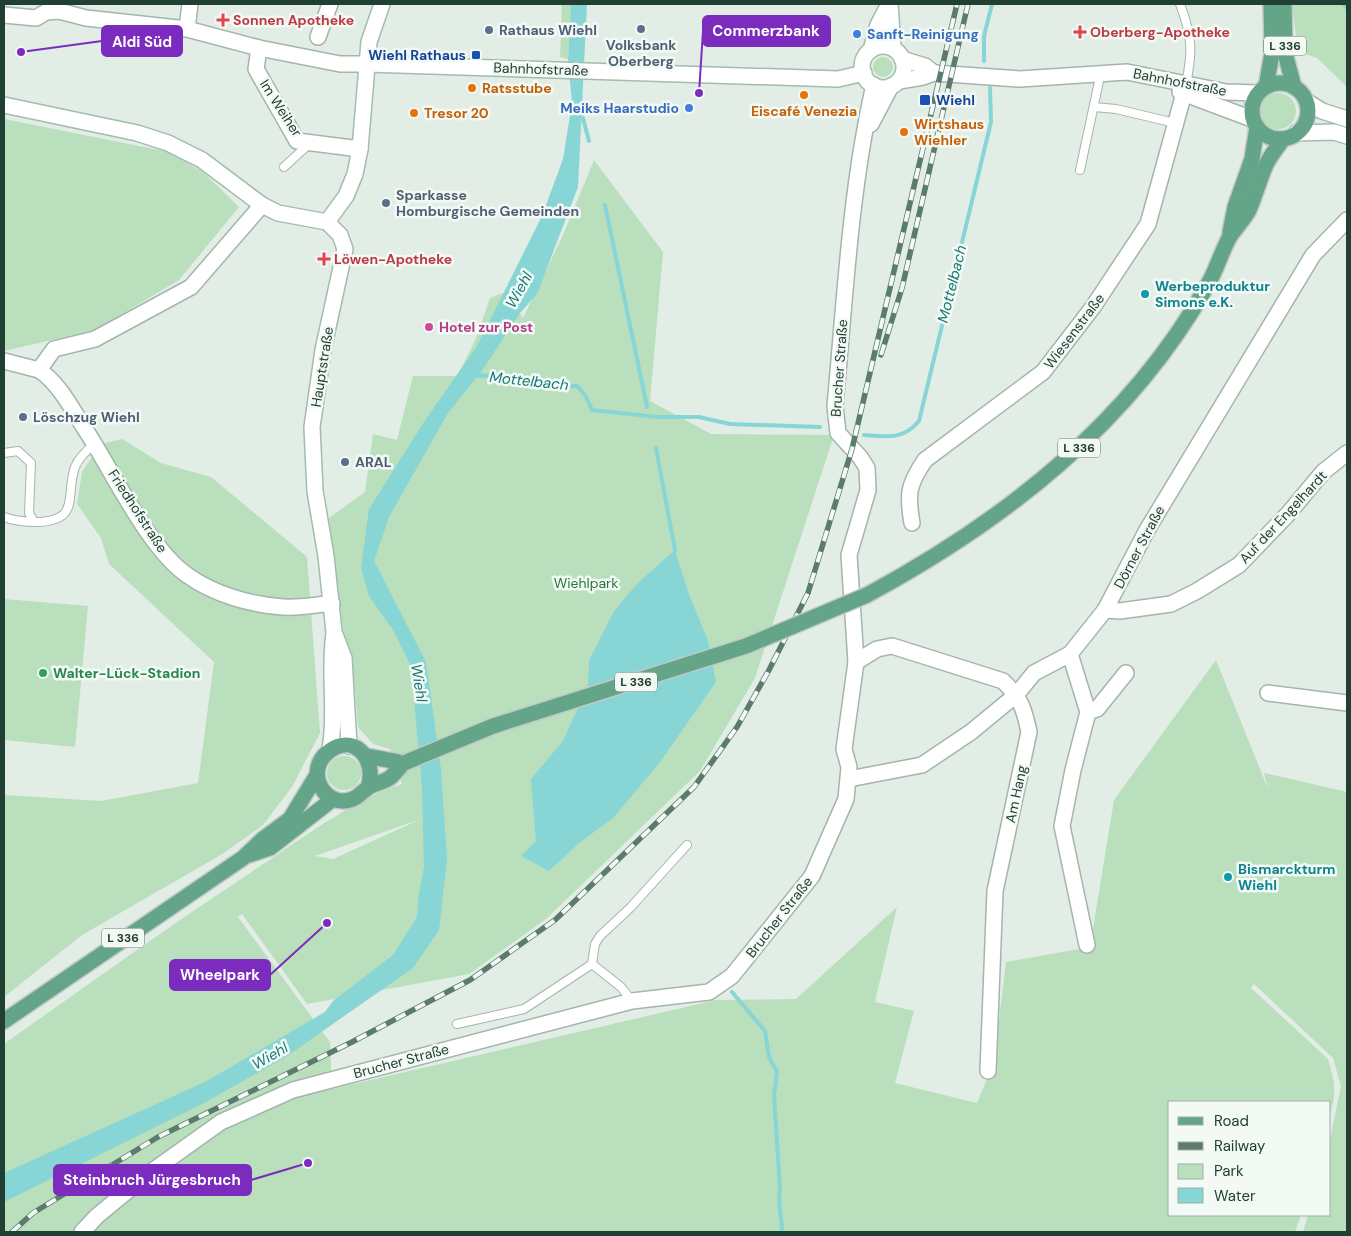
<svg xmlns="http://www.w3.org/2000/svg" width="1351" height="1236" font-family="'DM Sans',sans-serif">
  <rect width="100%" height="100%" fill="#e2ede6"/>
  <g fill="#b9dfbd" fill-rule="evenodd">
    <path d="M562,4H571L568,59L560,57Z"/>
    <path d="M1292,4H1347V87L1317,58L1298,52Z"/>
    <circle cx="883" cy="67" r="10"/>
    <circle cx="1278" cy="111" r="18"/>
    <path d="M4,119L169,152L203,172L239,207L179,280L95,330L4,351Z"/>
    <path d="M594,160L663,252L650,401L711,434L834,435L755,678L700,771L546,919L469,974L307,1004L242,914L238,917L330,1042L332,1089L716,1000L796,999L897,907L875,1002L914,1011L895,1083L977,1103L994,1062L1006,962L1090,947L1114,800L1216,660L1268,789L1264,773L1347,792V1232H1303L1308,1215H1330V1139L1341,1086L1333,1058L1254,984L1251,988L1328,1059L1334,1082V1098L1330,1115V1102H1170V1215H1301L1295,1232H4V1044C90,983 176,921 265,863C307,835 355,799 402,784L390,749L373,744L358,727L353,665L343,629L329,518L365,492L373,434L397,440L413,376H457L475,341L490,298L506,292L523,318L563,235ZM421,819L333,859L315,856Z"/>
    <path d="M122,439L161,463L211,477L307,557L320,733L292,787L263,825L224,853L82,935L4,997V795L101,801L198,783L214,662L109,564L101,538L77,504L82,472L101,444Z"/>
    <path d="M4,599L88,606L75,747L4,740Z"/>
    <circle cx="344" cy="773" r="17"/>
  </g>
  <g fill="#87d5d4">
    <path d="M571,4H587L578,187L537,294L520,313L481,372L448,413L389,517L374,561L426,662L441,770L447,859L439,930L413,968L287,1056L206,1102L4,1202V1173L205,1082L325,1012L333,1001L393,955L417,917L418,900L424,867L422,787L411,666L393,630L369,596L361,568L369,509L424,422L477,346L542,216L563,159L572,103L568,59Z"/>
    <path d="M675,550L688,592L708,641L716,682L660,762L613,818L579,843L549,871L521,856L536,841L531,779L563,741L588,686L589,661L614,611L638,583Z"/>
  </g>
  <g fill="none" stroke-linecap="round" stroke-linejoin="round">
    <g stroke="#87d5d4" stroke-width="4">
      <path d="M1343,4L1347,8"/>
      <path d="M984,61V36L992,4"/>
      <path d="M581,111L589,141"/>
      <path d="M605,205L647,407"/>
      <path d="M473,376L502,375L542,385L577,386L585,395L592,410L658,417H699L730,424L820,427"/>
      <path d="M864,435C885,437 904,440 919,421L991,122L990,88"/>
      <path d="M656,448L675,550"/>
      <path d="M732,992L765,1031L769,1057L777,1072L774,1095L780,1188C777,1204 782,1216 782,1232"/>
    </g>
    <defs>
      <g id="lane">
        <path d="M1180,4C1192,36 1193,50 1186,84"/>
        <path d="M1094,107L1116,109L1175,123"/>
        <path d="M284,167L309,144"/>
        <path d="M1080,170L1101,72"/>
        <path d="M4,453L18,451L31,463L29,513L34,522"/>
        <path d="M4,517C14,521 27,522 38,522C81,520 65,496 75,467C79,457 87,450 95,444"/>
        <path d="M592,964L595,944L600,936L630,908L687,845"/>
        <path d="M457,1024L524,1009L592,964L621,987L632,1001"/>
      </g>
      <g id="street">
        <path d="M59,11L86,18L187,29L259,48L340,64H367"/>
        <path d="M4,15L36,18L46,12L59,11L60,4"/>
        <path d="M187,29L190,4"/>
        <path d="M318,37L330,4"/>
        <path d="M259,48L256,69L297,141L360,149"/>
        <path d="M902,59L925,66L934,73"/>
        <path d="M899,81L923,77L934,73L1020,79L1127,72L1226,92L1258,93"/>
        <path d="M1180,92L1252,119"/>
        <path d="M871,124L891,86"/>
        <path d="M4,361L39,370L54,349L95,339L191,287L262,205"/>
        <path d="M39,370C59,383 72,409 85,429C112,470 148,548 187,575C213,594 251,605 283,607C299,608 317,605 332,603"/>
        <path d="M912,523C907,494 908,485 925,460L1043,372L1093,307L1148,224L1184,93"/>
        <path d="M1105,610L1120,611L1171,604L1197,591L1239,565L1288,514L1323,472L1347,453"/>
        <path d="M1070,654L1088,712L1073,770L1062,826L1087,945"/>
        <path d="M856,662L877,649L892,646L1003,681C1021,699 1024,708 1029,732L995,891L988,1071"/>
        <path d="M1268,693L1347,703"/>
        <path d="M1088,712L1097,709L1126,673"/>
        <path d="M849,779L922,765L971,732L1016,695L1034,673L1070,654L1105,610L1147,530L1313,255L1347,220"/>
        <path d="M82,1232L97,1216L148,1174L221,1122L293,1090L632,1001L709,992L732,976L812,876L846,799L849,767L844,749L856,662L849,555L868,490L867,468L860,457L838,433L835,406C845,299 850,190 874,85"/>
      </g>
      <g id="secondary">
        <path d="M890,4L893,48"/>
        <circle cx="883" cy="67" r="21"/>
        <path d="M871,50L878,25L889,4"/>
        <path d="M367,64L838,79L864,73"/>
        <path d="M1306,101L1322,111L1347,119"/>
        <path d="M4,105L137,133L168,143L202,160L262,205L278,213L327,222L340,235L345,249L323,350L312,427L315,491L326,556L334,632L344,658L349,746"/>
        <path d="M1296,133L1334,132L1347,136"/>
        <path d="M327,222L346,196L355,174L360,149L369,42L382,4"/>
        <path d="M330,749C337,711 328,672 334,634"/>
      </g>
      <g id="primary">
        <path d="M1284,4L1285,53L1294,87"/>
        <circle cx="1280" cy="111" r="28"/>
        <path d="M1266,87L1272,53L1271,4"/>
        <path d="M1230,232L1235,207L1252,159L1257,127"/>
        <path d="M867,595C1004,521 1129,424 1207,286C1216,271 1221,253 1229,238C1235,228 1244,220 1249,210C1255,196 1259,181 1265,167C1269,157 1277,148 1283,139"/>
        <path d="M366,756L404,763"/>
        <path d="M368,788C378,758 352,731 327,753C308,769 319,800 343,801C356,801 360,793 369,787C376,783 385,782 391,777C395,773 400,767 404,763"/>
        <path d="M249,855L270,848L333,799"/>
        <path d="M4,1021L243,858L263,839L290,819L317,775"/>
      </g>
    </defs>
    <use href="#lane" stroke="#a4b5ac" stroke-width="10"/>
    <use href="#street" stroke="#a4b5ac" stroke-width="18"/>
    <use href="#secondary" stroke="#a2bcaf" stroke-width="18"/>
    <use href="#primary" stroke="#c1c9c6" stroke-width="18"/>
    <use href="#lane" stroke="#fff" stroke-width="8"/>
    <use href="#street" stroke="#fff" stroke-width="15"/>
    <use href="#secondary" stroke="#fff" stroke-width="15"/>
    <use href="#primary" stroke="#64a589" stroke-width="15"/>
    <defs>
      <g id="rail">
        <path d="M881,355L902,288L968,4"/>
        <path d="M12,1232L33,1213L158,1137L352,1042L470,980L555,920L694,787L737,727L769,670L808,593L852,449L957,4"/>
      </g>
    </defs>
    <use href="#rail" stroke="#5b7b6d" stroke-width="5.5"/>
    <use href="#rail" stroke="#f3f9f5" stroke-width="4" stroke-dasharray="11" stroke-linecap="butt"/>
    <defs>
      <path id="primary-bridge" d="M404,763L493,726L746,646L867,595"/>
    </defs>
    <use href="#primary-bridge" stroke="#c1c9c6" stroke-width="18" stroke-linecap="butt"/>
    <use href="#primary-bridge" stroke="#64a589" stroke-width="15"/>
  </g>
  <g fill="#e0444e" stroke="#f3f9f5" stroke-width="2">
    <path d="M220.5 12.5h5v5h5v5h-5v5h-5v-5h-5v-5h5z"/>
    <path d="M1077.5 24.5h5v5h5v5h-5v5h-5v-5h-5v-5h5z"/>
    <path d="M321.5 251.5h5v5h5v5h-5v5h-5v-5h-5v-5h5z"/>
  </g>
  <g fill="#5c6f8a" stroke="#f3f9f5" stroke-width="2">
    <circle cx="641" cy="29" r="5"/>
    <circle cx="489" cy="30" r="5"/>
    <circle cx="386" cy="203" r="5"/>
    <circle cx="23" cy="417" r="5"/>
    <circle cx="345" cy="462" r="5"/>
  </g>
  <g fill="#3f7fe0" stroke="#f3f9f5" stroke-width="2">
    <circle cx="857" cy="34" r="5"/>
    <circle cx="689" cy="108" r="5"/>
  </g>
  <g fill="#1a4fb4" stroke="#f3f9f5" stroke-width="2">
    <rect x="471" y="50" width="10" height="10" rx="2.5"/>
    <rect x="919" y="94" width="12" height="12" rx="2.5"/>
  </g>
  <g fill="#e8710a" stroke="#f3f9f5" stroke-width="2">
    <circle cx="472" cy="88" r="5"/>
    <circle cx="804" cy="95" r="5"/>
    <circle cx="414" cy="113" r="5"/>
    <circle cx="904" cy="132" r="5"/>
  </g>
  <g fill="#0f9aa8" stroke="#f3f9f5" stroke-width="2">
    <circle cx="1145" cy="294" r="5"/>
    <circle cx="1228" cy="877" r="5"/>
  </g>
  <circle fill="#d1479c" stroke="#f3f9f5" stroke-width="2" cx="429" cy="327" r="5"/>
  <circle fill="#2e9e5b" stroke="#f3f9f5" stroke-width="2" cx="43" cy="673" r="5"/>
  <g text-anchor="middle" stroke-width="5" stroke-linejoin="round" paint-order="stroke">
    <g fill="#f3f9f5" stroke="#60776c" stroke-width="1">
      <rect x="1264" y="36.5" width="42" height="19" rx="4"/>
      <rect x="1058" y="438.5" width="42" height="19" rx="4"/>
      <rect x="615" y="672.5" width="42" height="19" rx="4"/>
      <rect x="102" y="928.5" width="42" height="19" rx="4"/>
    </g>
    <g font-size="12" font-weight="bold" fill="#213f32">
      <text x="1285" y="50">L 336</text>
      <text x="1079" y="452">L 336</text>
      <text x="636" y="686">L 336</text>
      <text x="123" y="942">L 336</text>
    </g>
    <g font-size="14" font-weight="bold" fill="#be3a42" stroke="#f3f9f5" text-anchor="start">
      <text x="233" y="25">Sonnen Apotheke</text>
      <text x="1090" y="37">Oberberg-Apotheke</text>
      <text x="334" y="264">Löwen-Apotheke</text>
    </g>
    <g font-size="14" font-weight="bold" fill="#4e5e75" stroke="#f3f9f5" text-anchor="start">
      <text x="499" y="35">Rathaus Wiehl</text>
      <text x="641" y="50" text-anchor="middle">Volksbank<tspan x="641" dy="16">Oberberg</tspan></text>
      <text x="396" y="200">Sparkasse<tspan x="396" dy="16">Homburgische Gemeinden</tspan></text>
      <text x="33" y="422">Löschzug Wiehl</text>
      <text x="355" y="467">ARAL</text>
    </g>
    <g font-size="14" font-weight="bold" fill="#366cbe" stroke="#f3f9f5" text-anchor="start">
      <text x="867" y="39">Sanft-Reinigung</text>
      <text x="679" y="113" text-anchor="end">Meiks Haarstudio</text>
    </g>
    <g font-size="14" font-weight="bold" fill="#164399" stroke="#f3f9f5" text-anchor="end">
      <text x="466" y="60">Wiehl Rathaus</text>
      <text x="936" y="105" text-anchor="start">Wiehl</text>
    </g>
    <g font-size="14" fill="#213f32" stroke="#f3f9f5">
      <text transform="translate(541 69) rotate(2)" y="5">Bahnhofstraße</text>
      <text transform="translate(1180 82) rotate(11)" y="5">Bahnhofstraße</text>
      <text transform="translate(281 108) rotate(57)" y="5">Im Weiher</text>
      <text transform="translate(1074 331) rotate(-53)" y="5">Wiesenstraße</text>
      <text transform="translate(322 367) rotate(-81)" y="5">Hauptstraße</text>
      <text transform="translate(839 368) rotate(-86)" y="5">Brucher Straße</text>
      <text transform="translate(138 511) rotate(57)" y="5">Friedhofstraße</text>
      <text transform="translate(1283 517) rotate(-47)" y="5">Auf der Engelhardt</text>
      <text transform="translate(1139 547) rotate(-62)" y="5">Dörner Straße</text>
      <text transform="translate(1016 794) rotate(-78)" y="5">Am Hang</text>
      <text transform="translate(779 917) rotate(-52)" y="5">Brucher Straße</text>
      <text transform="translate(401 1061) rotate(-15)" y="5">Brucher Straße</text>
    </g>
    <g font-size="14" font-weight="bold" fill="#c56008" stroke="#f3f9f5" text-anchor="start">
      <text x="482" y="93">Ratsstube</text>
      <text x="804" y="116" text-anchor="middle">Eiscafé Venezia</text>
      <text x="424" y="118">Tresor 20</text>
      <text x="914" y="129">Wirtshaus<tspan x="914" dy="16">Wiehler</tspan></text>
    </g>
    <g font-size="14" font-weight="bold" fill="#0d838f" stroke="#f3f9f5" text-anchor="start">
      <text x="1155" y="291">Werbeproduktur<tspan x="1155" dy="16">Simons e.K.</tspan></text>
      <text x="1238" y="874">Bismarckturm<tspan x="1238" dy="16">Wiehl</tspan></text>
    </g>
    <g font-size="14" font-weight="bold" fill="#b23c85" stroke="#f3f9f5" text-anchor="start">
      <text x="439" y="332">Hotel zur Post</text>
    </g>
    <g font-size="14" fill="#28783a" stroke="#f3f9f5">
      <text x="586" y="588">Wiehlpark</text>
    </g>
    <g font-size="14" font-weight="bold" fill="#27864d" stroke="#f3f9f5" text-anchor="start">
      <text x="53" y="678">Walter-Lück-Stadion</text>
    </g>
    <g font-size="15" font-style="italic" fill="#177a79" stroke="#f3f9f5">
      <text transform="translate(952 284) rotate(-76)" y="5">Mottelbach</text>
      <text transform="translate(519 290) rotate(-61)" y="5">Wiehl</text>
      <text transform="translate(529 381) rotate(6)" y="5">Mottelbach</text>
      <text transform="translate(419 683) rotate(81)" y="5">Wiehl</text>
      <text transform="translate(270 1056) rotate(-30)" y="5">Wiehl</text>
    </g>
  </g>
  <path fill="none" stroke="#7b2cbf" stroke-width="2" d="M699 93L703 31M21 52L102 41M327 923L270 975M308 1163L251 1180"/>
  <g fill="#7b2cbf" stroke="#f3f9f5" stroke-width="2">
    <circle cx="699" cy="93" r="5"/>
    <circle cx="21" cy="52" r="5"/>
    <circle cx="327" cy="923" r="5"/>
    <circle cx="308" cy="1163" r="5"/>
  </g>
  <g fill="#7b2cbf" stroke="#7b2cbf" stroke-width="2">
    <rect x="703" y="16" width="127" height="30" rx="5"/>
    <rect x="102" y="26" width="80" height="30" rx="5"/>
    <rect x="170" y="960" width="100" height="30" rx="5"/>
    <rect x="54" y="1165" width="197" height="30" rx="5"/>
  </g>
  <g font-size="15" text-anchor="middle" font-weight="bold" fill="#fff">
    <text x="766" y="36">Commerzbank</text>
    <text x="142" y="47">Aldi Süd</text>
    <text x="220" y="980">Wheelpark</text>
    <text x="152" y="1185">Steinbruch Jürgesbruch</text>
  </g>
  <rect width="1351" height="1236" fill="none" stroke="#213f32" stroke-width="10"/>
  <rect x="1168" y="1101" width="162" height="115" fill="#f3f9f5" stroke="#9fafa7"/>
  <rect x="1178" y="1117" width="25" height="8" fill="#64a589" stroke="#9fafa7"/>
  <text x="1214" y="1126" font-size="15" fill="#213f32">Road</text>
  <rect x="1178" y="1142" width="25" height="8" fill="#5b7b6d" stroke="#9fafa7"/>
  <text x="1214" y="1151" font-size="15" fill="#213f32">Railway</text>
  <rect x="1178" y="1164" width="25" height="15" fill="#b9dfbd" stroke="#9fafa7"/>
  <text x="1214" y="1176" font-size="15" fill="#213f32">Park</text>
  <rect x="1178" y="1188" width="25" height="15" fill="#87d5d4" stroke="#9fafa7"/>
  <text x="1214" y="1201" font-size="15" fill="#213f32">Water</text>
</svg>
